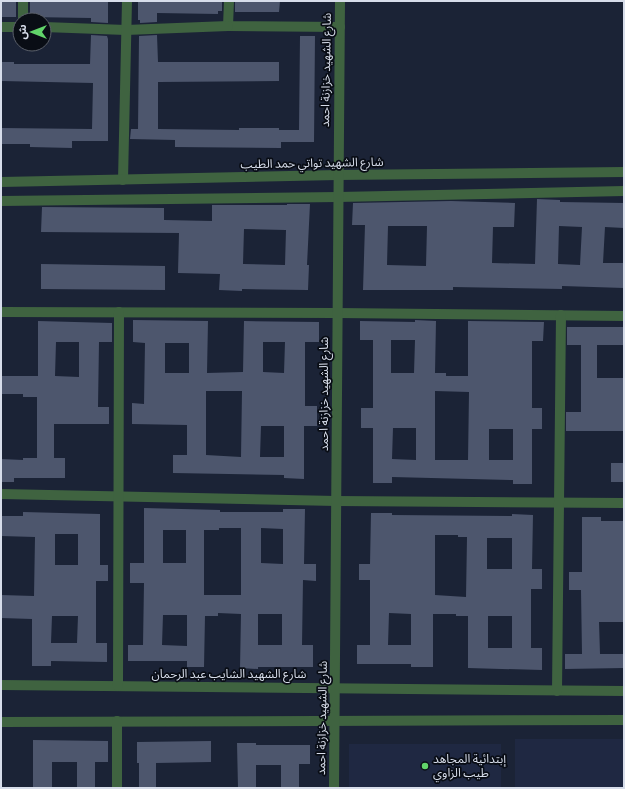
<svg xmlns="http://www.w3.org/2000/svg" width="625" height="789" font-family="Barlow,'Noto Sans Arabic',sans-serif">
  <rect width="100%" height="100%" fill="#1b2336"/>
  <g fill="#1f2842">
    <rect x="515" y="739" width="109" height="49"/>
    <rect x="349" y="744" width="152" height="44"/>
  </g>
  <g fill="#4d566d" fill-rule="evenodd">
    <rect x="1" y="1" width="15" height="16"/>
    <path d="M30,1H108V23L91,22V18L30,17Z"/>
    <path d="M138,1H222V11H218V14L157,13V22L140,23V20H138Z"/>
    <path d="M235,1H280L279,12H235Z"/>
    <path d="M91,35L107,36L108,39V141H72V148L30,147V144H1V128L92,129L93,83L1,81V62H14V64H90Z"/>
    <path d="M157,35L158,62H279V81L158,82V129L239,130V128H279V130H299L300,36H315L314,142H281V148L175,147V140L130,139L131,129H138L139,36Z"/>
    <path d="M537,199L560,200V202L624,203V228L605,227L603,263H624V288L562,286V289L453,287V290H363L365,225H352L353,203L451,201L515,203L514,227H493L492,263L535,264ZM388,226H427L426,266L387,265ZM559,226L582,227L580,265L558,264Z"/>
    <path d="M287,204H310L307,265H309L308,290L242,289V291L219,290L220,274L178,273L179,233L41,232L42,207L164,208V220L212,221V205H287ZM244,229L286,230L285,265L243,264Z"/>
    <path d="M41,264L165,266V290L41,289Z"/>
    <path d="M133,320L208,321L207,373L243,372L244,321L319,322V342H305V406H317V426H304V479L284,478V475L173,473V455H187V425L132,424V403L144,404L145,343L133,342ZM263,342H285L284,373L263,372ZM165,343H189V373H165ZM206,391H242L241,457L206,455ZM261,426H284V457H260Z"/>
    <path d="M415,320L436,321L435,373H446V376H468V321L544,322L543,341H532V408H542V429H532V484H513V480L392,477V483H373V428H361V408H373V340H360V321L415,322ZM391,340H415L414,373H391ZM435,391L469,392L468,460H435ZM393,428H416V460L392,459ZM489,429H513V460H489Z"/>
    <path d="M38,321L112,323V342H99L98,407H109V424H54V458H65V478H14V482H1V459L23,460V458H37V397H23V394H1V376H38ZM56,342H79V377L55,376Z"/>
    <path d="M567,327H624V345H597V378H624V431H566V412H581V345H567Z"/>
    <rect x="611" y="463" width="13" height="19"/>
    <path d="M144,508L220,510V512H283V509H305L304,564H316V581L303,580L302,645H313V667H258V669L240,668L241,614L218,613V616H205L204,667H187V661H128V645H143L144,583H130V563H144ZM219,528H241V595H204V530H219ZM261,528L283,529V564L261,563ZM163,530H186V563H163ZM258,614H282V645H258ZM163,615H187V646L162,645Z"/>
    <path d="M23,512L100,514V565H108V581H96V643H107V662L51,661V666H32V619L1,618V595L34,596L35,537L1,536V516H23ZM55,534H78V565H55ZM52,616H78L77,643H51Z"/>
    <path d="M371,513H392V515L512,516V514L533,515L532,569H542V589H531V648H542V670L468,668V616H456V614H433V667H411V664H357V645H370V580H359V564H370ZM435,535H458V537H467L466,597L435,595ZM487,538H512V569H487ZM389,613L411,614V645H388ZM488,616H512V648H488Z"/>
    <path d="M582,517H601V521H624V622H599L600,654H624V668L565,669V654H582L581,590H569V572H582Z"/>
    <path d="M33,740L108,741V762H95V788H77V762H52V787H33Z"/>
    <path d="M211,741V762L156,763V788H139V763H137V742Z"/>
    <path d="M237,743H256V745H310V764H299V788H281V765H256V788H238Z"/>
  </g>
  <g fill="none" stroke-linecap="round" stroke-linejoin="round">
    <g stroke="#3f6340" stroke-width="10">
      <path d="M229,1L228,26L340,27"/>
      <path d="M23,20V1"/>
      <path d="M1,27H20"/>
      <path d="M44,27L126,30L228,26"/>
      <path d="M123,180L127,1"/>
      <path d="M1,182L338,175L624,172"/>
      <path d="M1,201L338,197L624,191"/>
      <path d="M1,312L337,313L624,316"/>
      <path d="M1,494L336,501L624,503"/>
      <path d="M1,685L624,691"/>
      <path d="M118,686L119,312"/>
      <path d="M557,691L561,315"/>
      <path d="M1,722L624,720"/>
      <path d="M117,788V721"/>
      <path d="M334,788L340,1"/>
    </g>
  </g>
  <circle fill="#61d46a" stroke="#090d15" stroke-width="1.5" cx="425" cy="766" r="4"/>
  <g text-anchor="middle" stroke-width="3.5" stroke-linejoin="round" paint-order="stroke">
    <g font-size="12" fill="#d7ddea" stroke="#090d15">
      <text transform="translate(326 70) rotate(-89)" y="4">شارع الشهيد خزازنة احمد</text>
      <text transform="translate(312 163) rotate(-1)" y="4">شارع الشهيد تواتي حمد الطيب</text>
      <text transform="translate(324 394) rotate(-90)" y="4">شارع الشهيد خزازنة احمد</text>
      <text x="229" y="678">شارع الشهيد الشايب عبد الرحمان</text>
      <text transform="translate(322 718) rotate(-89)" y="4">شارع الشهيد خزازنة احمد</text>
    </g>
    <g font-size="12" fill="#d7ddea" stroke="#090d15" text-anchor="start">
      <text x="433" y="763">إبتدائية المجاهد<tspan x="433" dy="14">طيب الزاوي</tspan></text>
    </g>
  </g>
  <rect width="625" height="789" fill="none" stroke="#d7ddea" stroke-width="4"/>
  <g transform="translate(32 32) rotate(270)"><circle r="19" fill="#090d15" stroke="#5b606a"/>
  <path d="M0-3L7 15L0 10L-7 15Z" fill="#61d46a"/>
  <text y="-6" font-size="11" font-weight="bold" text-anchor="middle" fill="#d7ddea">ش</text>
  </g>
</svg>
